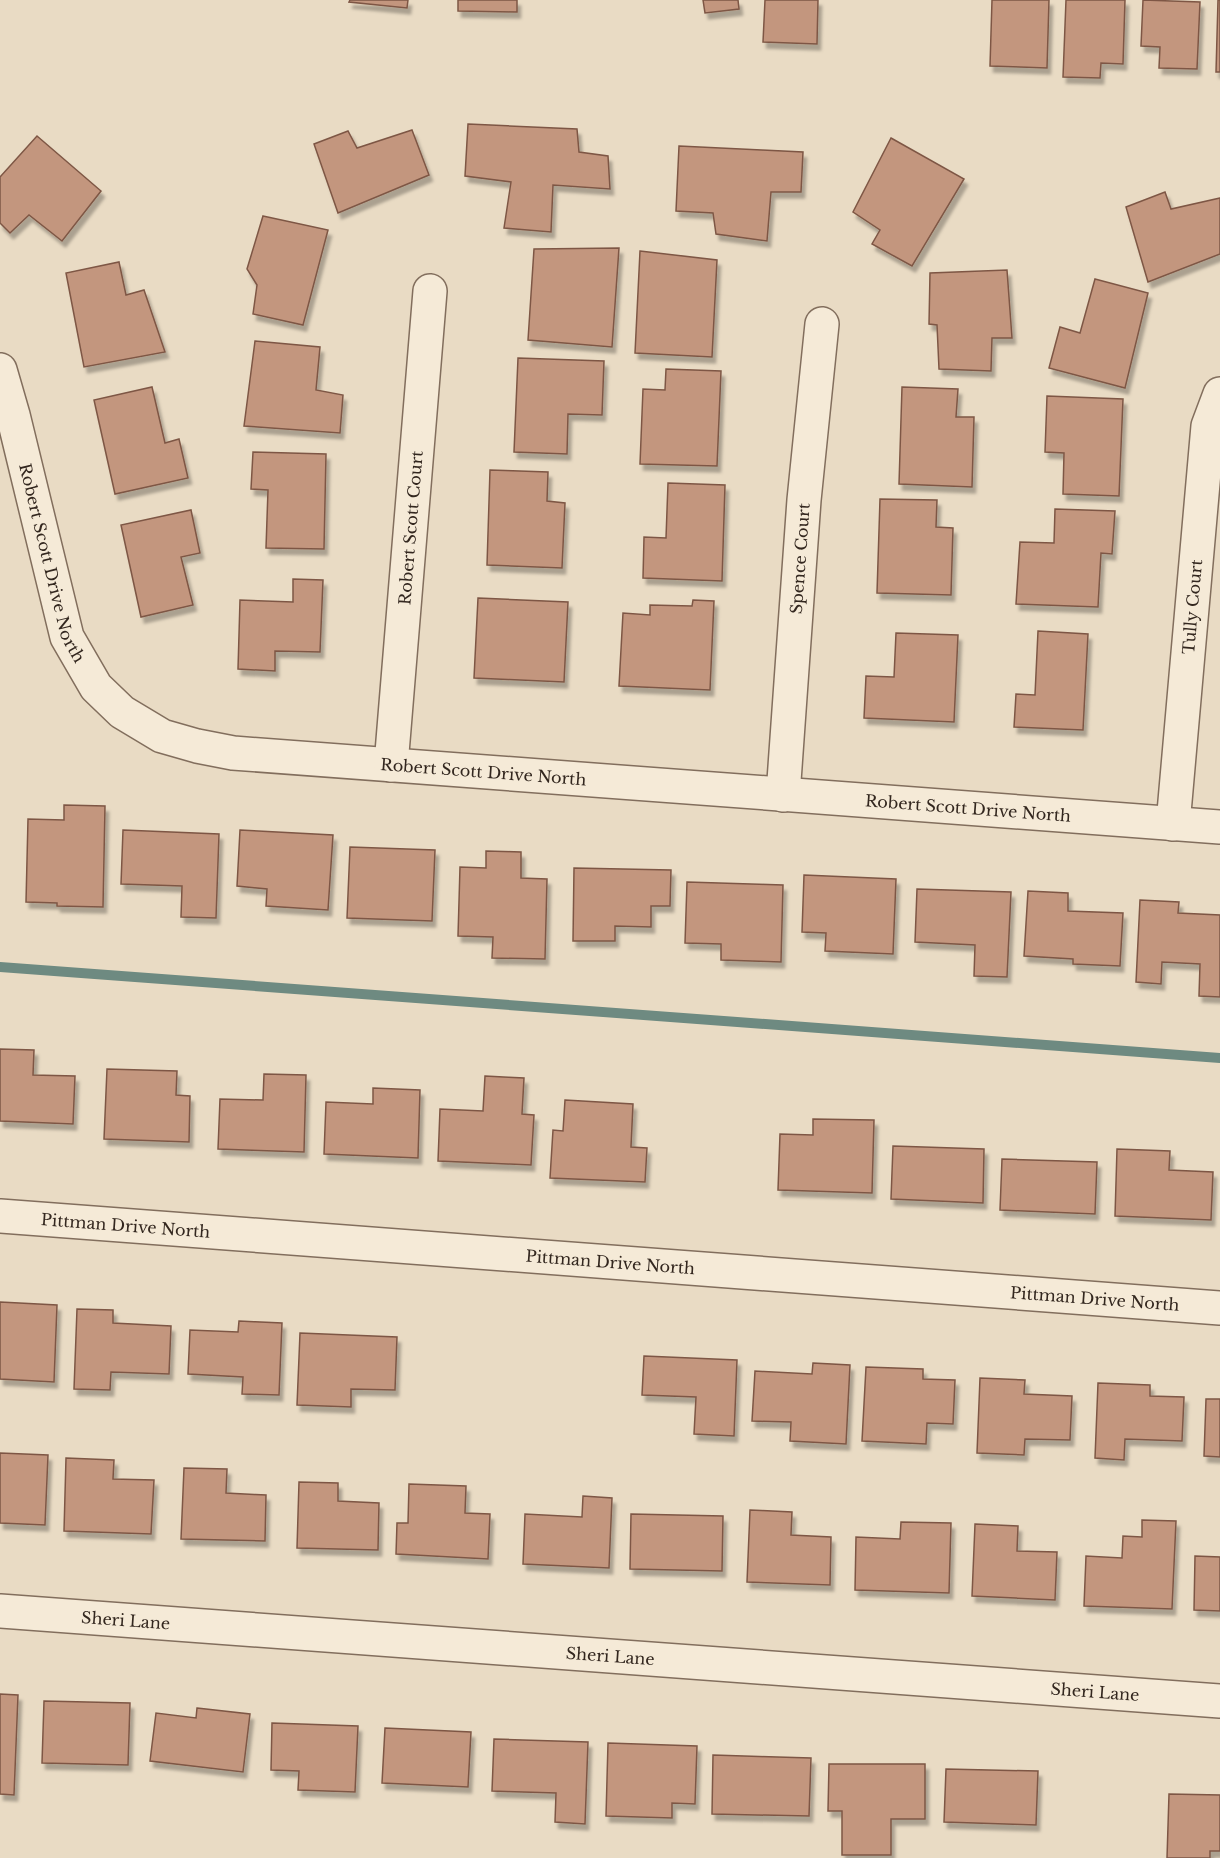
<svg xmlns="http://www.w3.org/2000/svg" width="1220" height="1858" font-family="'Libre Baskerville',serif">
  <defs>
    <filter id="shadow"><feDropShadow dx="3.5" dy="6" stdDeviation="1.5" flood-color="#0004"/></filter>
  </defs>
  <rect width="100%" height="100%" fill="#e9dbc4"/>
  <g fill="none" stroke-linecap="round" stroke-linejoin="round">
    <path stroke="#6e8a81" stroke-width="10" d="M0,967L1220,1058"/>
  </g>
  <g fill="#c3967e" stroke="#7e5745" stroke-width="1.5" filter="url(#shadow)">
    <path d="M350,0H408L407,8L349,2Z"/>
    <path d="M458,0H517V12L458,11Z"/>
    <path d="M703,0H738L739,9L705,13Z"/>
    <path d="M765,0H818L817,44L763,42Z"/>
    <path d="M992,0H1049L1047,68L990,66Z"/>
    <path d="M1066,0H1125L1123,64L1101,63L1100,78L1063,77Z"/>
    <path d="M1143,0L1200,2L1197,69L1159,68L1160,47L1141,46Z"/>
    <path d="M1218,0H1220V72H1216Z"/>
    <path d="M468,124L577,129L579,152L608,156L610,189L553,185L551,232L504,228L511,182L465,176Z"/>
    <path d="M412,130L429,175L338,213L314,144L348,131L357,148Z"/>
    <path d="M37,136L101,191L62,241L29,215L10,233L0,223V177Z"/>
    <path d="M891,138L964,179L912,266L872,244L880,230L853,212Z"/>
    <path d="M679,146L803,152L801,192H771L767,241L716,234L713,213L676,211Z"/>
    <path d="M1165,192L1171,209L1220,198V254L1148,282L1126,207Z"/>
    <path d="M263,216L328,230L303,325L253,314L257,285L247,269Z"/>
    <path d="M619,248L612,347L528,340L534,249Z"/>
    <path d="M640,251L717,260L712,357L635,353Z"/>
    <path d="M119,262L126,295L144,290L165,352L84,367L66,273Z"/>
    <path d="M1007,270L1012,338H992L991,371L939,369L937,325L929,324L930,273Z"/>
    <path d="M1095,279L1148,293L1125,388L1049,368L1060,327L1080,333Z"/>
    <path d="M255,341L320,347L316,390L343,395L340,433L244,426Z"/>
    <path d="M518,358L604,361L602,415L568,414L567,454L514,452Z"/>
    <path d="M666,369L721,371L717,466L640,464L643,389L665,390Z"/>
    <path d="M152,387L165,443L179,439L188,478L115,494L94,400Z"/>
    <path d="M902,387L958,389L956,417H974L972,487L899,484Z"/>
    <path d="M1047,396L1123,399L1119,496L1063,494L1064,453L1045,452Z"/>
    <path d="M253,452L326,454L324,549L266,548L268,490L251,489Z"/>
    <path d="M490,470L548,472L547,501L565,503L562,568L487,565Z"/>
    <path d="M668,483L725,485L722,581L643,578L644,537L666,538Z"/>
    <path d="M880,499L937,500L936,527L953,528L951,595L877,593Z"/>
    <path d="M1055,509L1115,511L1112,554L1101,553L1098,607L1016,604L1020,542L1054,543Z"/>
    <path d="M191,510L200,553L181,557L193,605L141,617L121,525Z"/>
    <path d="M293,579L323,580L320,652L275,651V671L238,669L240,600L293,602Z"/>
    <path d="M478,598L568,602L564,682L474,678Z"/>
    <path d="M693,600L714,601L710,690L619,686L623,613L650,615V605L692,606Z"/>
    <path d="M1038,631L1088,634L1083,730L1014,727L1016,694L1035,695Z"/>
    <path d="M896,633L958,635L954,722L864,718L866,676L894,677Z"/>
    <path d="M64,805L105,806L103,907L57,906V903L26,902L28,819L64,820Z"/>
    <path d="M123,830L219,834L216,918L181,917L182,886L121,884Z"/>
    <path d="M240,830L333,835L328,910L266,906L267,889L237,886Z"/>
    <path d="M350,847L435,850L432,921L347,918Z"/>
    <path d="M486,851L521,852V878L547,879L545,959L492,958L493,937L458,936L460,867L486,868Z"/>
    <path d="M574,868L671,870L670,906H651V927L615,926V941H573Z"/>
    <path d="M804,875L896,879L893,954L825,951L826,933L802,932Z"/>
    <path d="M687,882L783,885L781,962L721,960V944L685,943Z"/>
    <path d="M917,889L1011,892L1007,977L974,976L975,945L915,942Z"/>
    <path d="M1028,891L1068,893V911L1123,913L1120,966L1073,964V959L1024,956Z"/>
    <path d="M1140,900L1179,902L1178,913L1220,915V997L1199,996L1200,964L1162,962L1161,984L1136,982Z"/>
    <path d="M0,1049L34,1050L33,1075L75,1076L73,1124L0,1121Z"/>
    <path d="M107,1069L177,1071L176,1095L190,1096L189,1142L104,1139Z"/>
    <path d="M264,1074L306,1075L304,1152L218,1149L220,1099L263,1100Z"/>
    <path d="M485,1076L524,1078L522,1114L534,1115L531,1165L438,1161L440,1109L483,1111Z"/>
    <path d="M373,1088L420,1090L418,1158L324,1154L326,1102L373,1104Z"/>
    <path d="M565,1100L633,1104L631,1147L647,1148L645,1182L550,1178L553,1130L563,1131Z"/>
    <path d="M813,1119L874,1120L872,1193L778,1190L780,1134L813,1135Z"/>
    <path d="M893,1146L984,1149L983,1203L891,1199Z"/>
    <path d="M1117,1149L1170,1151L1169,1170L1213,1172L1211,1220L1115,1216Z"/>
    <path d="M1002,1159L1097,1162L1095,1214L1000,1210Z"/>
    <path d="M0,1302L57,1305L54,1382L0,1379Z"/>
    <path d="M77,1309L113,1310V1323L171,1326L169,1374L111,1372L110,1390L74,1389Z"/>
    <path d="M239,1321L282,1323L279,1395L242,1394L243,1377L188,1374L190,1330L238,1332Z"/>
    <path d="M300,1333L397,1337L395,1390L351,1389V1407L297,1405Z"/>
    <path d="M644,1356L737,1360L734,1436L694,1434L696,1397L642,1395Z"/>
    <path d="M813,1363L850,1365L846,1444L790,1441L791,1422L752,1421L755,1371L812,1374Z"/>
    <path d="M866,1367L923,1369V1379L955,1380L953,1424L927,1423L926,1444L862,1441Z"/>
    <path d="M980,1378L1025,1380L1024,1394L1072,1396L1070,1440L1025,1439L1024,1455L977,1453Z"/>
    <path d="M1098,1383L1150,1385V1396L1184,1397L1182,1441L1125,1439L1124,1460L1095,1458Z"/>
    <path d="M1206,1399H1220V1457L1204,1456Z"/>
    <path d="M0,1453L48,1455L45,1525L0,1523Z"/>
    <path d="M66,1458L114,1460L113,1479L154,1480L151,1534L64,1531Z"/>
    <path d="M184,1468L227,1469L226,1493L266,1495L265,1541L181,1539Z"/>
    <path d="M299,1482L338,1483V1501L379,1503L378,1550L297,1548Z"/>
    <path d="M409,1484L466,1486L465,1513L490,1514L488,1559L396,1554L397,1523H408Z"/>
    <path d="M583,1496L612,1498L609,1568L523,1564L525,1514L582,1517Z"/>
    <path d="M750,1510L792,1512L791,1535L831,1537L830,1585L747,1582Z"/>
    <path d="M631,1514L723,1516L722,1571L630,1569Z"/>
    <path d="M1142,1520L1176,1521L1172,1609L1084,1606L1086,1556L1122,1558L1123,1536L1142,1537Z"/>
    <path d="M901,1522L951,1523L949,1593L855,1590L856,1537L900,1539Z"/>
    <path d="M975,1524L1018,1526L1017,1551L1057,1552L1055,1600L972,1596Z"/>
    <path d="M1195,1556L1220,1557V1611L1194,1610Z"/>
    <path d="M0,1694L18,1695L14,1795L0,1794Z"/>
    <path d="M44,1701L130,1703L128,1765L42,1763Z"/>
    <path d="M197,1708L250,1714L243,1772L150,1761L156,1713L196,1718Z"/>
    <path d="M272,1723L358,1726L355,1792L298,1790L299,1771L271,1770Z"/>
    <path d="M385,1728L471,1732L468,1787L382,1783Z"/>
    <path d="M494,1739L588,1742L585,1824L555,1822L556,1793L492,1791Z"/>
    <path d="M608,1743L697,1746L695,1804L672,1803V1818L606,1816Z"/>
    <path d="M713,1755L811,1758L809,1816L712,1814Z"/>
    <path d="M829,1764H925V1819H891V1855H842V1811H828Z"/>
    <path d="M946,1769L1038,1771L1036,1825L944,1822Z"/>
    <path d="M1169,1794L1220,1795V1851H1210V1858H1167Z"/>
  </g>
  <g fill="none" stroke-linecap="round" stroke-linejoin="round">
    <defs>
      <g id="street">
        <path id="s1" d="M0,370L13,415L67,637L96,687L122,712L162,736L197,746L233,753L1220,827"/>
        <path id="s2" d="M391,765L430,291"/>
        <path id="s3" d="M783,795L804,500L822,324"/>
        <path id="s4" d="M1173,824L1208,426L1220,394"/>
        <path id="s5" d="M0,1216L1220,1308"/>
        <path id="s6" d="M0,1611L1220,1701"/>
      </g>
    </defs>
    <use href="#street" stroke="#826e5d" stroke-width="36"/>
    <use href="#street" stroke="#f5ead7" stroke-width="33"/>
  </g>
  <g text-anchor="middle" stroke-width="5" stroke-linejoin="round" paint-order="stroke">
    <g font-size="16" fill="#33271f" stroke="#f1e6d3">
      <text dy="6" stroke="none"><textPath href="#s2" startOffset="238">Robert Scott Court</textPath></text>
      <text dy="6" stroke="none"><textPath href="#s3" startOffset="237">Spence Court</textPath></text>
      <text dy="6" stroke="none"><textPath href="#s1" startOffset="200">Robert Scott Drive North</textPath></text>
      <text dy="6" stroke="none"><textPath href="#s4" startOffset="218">Tully Court</textPath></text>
      <text dy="6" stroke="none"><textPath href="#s1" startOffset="740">Robert Scott Drive North</textPath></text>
      <text dy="6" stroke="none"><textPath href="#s1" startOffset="1226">Robert Scott Drive North</textPath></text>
      <text dy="6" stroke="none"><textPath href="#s5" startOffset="126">Pittman Drive North</textPath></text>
      <text dy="6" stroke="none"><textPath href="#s5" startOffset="612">Pittman Drive North</textPath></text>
      <text dy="6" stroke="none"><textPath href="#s5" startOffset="1098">Pittman Drive North</textPath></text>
      <text dy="6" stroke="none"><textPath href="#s6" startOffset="126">Sheri Lane</textPath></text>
      <text dy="6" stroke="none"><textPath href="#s6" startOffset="612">Sheri Lane</textPath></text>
      <text dy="6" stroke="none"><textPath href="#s6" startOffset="1098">Sheri Lane</textPath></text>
    </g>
  </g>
</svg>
